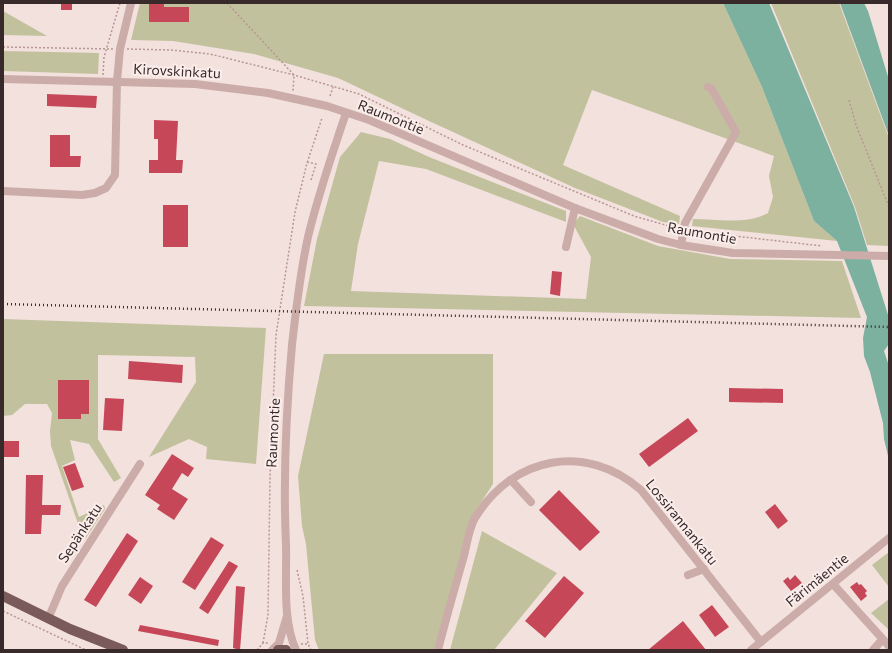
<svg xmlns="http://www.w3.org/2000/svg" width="892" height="653" font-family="Commissioner,sans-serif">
  <rect width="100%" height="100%" fill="#f3e1de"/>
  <g fill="#c2c19d">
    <path d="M140,3H723L762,87L814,221L837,241L692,226L693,219C717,219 746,225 768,213L773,197L769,176L774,156L592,90L563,165L680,216L679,224L663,222L575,188L429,121L338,78L254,54L173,41L131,40Z"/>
    <path d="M771,3H839L889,138V246L867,245L855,207Z"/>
    <path d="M3,11L47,36L3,35Z"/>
    <path d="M3,51L99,53L98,74L3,71Z"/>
    <path d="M361,132L390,139L429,157L566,211V222L426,169L379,161L358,244L351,291L586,299L591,257L573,224L580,216L658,246L730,259L842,261L861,318L304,306L317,239L340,157Z"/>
    <path d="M3,319L266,328L256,464L206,459L207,447L189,439L149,457L196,382L195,357L98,355V439L121,478L114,482L89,444L70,440L75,460L62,466L79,517L104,505L105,509L86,538H83L51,446L50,431L52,413L47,404H25L12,415L3,416Z"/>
    <path d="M324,354H493V484L474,513L436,650H319L315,640L306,544L302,526L298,476Z"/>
    <path d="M482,531L557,573L494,650H450Z"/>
    <path d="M889,552V587L872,565Z"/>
    <path d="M889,599V630L871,613Z"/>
  </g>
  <g fill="#7cb09f">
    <path d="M723,3H769L854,207L889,318V344L884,351L889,366V460L884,439L883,423L870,372L864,356L863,338L867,317L837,241L814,221L762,87Z"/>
    <path d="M840,3H864L868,11L889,80V136Z"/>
  </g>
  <g fill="#c64858">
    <rect x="61" y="3" width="11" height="7"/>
    <path d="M149,3H164V7H189V22H149Z"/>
    <path d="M47,94L97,96L96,108L47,106Z"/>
    <path d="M154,120L178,121L176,160H183L182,173H149V160H158V139H154Z"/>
    <path d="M50,135H70V156H81L80,167H50Z"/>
    <rect x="163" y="205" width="25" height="42"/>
    <path d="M552,271L562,272L560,296L550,294Z"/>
    <path d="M129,361L183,365L182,383L128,379Z"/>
    <path d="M58,380H89V414H81V419H58Z"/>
    <path d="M729,388L783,389V403L729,402Z"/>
    <path d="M105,398L124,399L122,431L103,430Z"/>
    <path d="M688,418L698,431L649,467L639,454Z"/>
    <rect x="3" y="441" width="16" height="16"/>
    <path d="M172,454L194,468L188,477L182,473L172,489L188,499L174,520L157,509L160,505L145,495Z"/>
    <path d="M75,463L84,487L72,491L63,467Z"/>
    <path d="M26,475H43L42,505H61L60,515H42L41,534H25Z"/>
    <path d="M559,490L600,532L580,551L539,510Z"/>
    <path d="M775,504L788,521L778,529L765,512Z"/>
    <path d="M127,533L138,541L96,607L84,600Z"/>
    <path d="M211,537L224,545L195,590L182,582Z"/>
    <path d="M229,561L238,566L208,614L199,608Z"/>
    <path d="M795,575L802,583L791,591L783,581L788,577L790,580Z"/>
    <path d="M564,576L584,593L545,638L525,621Z"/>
    <path d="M140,577L153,586L141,604L128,595Z"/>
    <path d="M857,582L859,585L861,584L867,591L865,593L867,596L861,601L850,587Z"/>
    <path d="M236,586L245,587L240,650L233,648Z"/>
    <path d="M712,605L729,627L715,637L699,615Z"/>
    <path d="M683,621L706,650H648Z"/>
    <path d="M140,625L219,640L218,646L138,631Z"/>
  </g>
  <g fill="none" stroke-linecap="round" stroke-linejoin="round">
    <g stroke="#b79693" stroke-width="1.5" stroke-dasharray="2 2" stroke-linecap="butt">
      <path d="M227,3L294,75L293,92"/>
      <path d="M3,47L113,49"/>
      <path d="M127,49L171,50L210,54L294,75L359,94L463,145L634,216L676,228"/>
      <path d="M103,75L104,57L120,3"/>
      <path d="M330,96L333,87"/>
      <path d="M849,100L856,125L889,207"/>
      <path d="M307,162L316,164L311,180"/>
      <path d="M691,231L822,246"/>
      <path d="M297,570L303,596L308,644"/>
      <path d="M3,611L86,650"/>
      <path d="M263,643L268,615L270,478L276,335L295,212L307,163L322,118"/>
      <path d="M301,644H308L311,650"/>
      <path d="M257,650L263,643H268"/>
    </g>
    <g stroke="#cbaca9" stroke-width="8">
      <path d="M3,79L195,84L268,93L327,106L369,120L575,208L658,239L681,245L733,253L889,256"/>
      <path d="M3,191L82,195L95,193L106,188L115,175L117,81L120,49L131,3"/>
      <path d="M681,245L685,223L736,132L711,88L708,87"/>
      <path d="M566,247L575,208"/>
      <path d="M511,480L531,502"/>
      <path d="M688,575L704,569"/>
      <path d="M833,584L889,646"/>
      <path d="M48,619L62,586L140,464"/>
      <path d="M272,650L279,643L287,616"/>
      <path d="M296,650C282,620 287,577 286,545C283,478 286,412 292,345C296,309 300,273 308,237C318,195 332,154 346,113"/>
      <path d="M438,650C446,619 455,587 464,556C467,544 469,528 475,518C513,456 586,442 641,490L761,642"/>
      <path d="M751,650L889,538"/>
      <path d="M873,650L882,640"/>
    </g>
    <g stroke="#7a5a5b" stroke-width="10">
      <path d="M3,596L70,629L123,650"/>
      <path d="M278,650H286"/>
    </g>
    <path stroke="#38292a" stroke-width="2.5" stroke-dasharray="1 3" stroke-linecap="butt" d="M3,304L889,327"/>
  </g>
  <g text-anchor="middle" stroke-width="4" stroke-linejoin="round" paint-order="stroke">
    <g font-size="14" fill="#38292a" stroke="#faedea">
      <text transform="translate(177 71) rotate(3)" y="5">Kirovskinkatu</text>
      <text transform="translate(391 117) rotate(22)" y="5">Raumontie</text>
      <text transform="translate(702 233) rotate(10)" y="5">Raumontie</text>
      <text transform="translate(273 433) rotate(-87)" y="5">Raumontie</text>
      <text transform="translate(682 522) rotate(51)" y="5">Lossirannankatu</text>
      <text transform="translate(80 533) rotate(-57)" y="5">Sepänkatu</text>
      <text transform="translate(817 580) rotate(-39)" y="5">Färimäentie</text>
    </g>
  </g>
  <rect width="892" height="653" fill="none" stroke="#38292a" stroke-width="8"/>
</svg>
